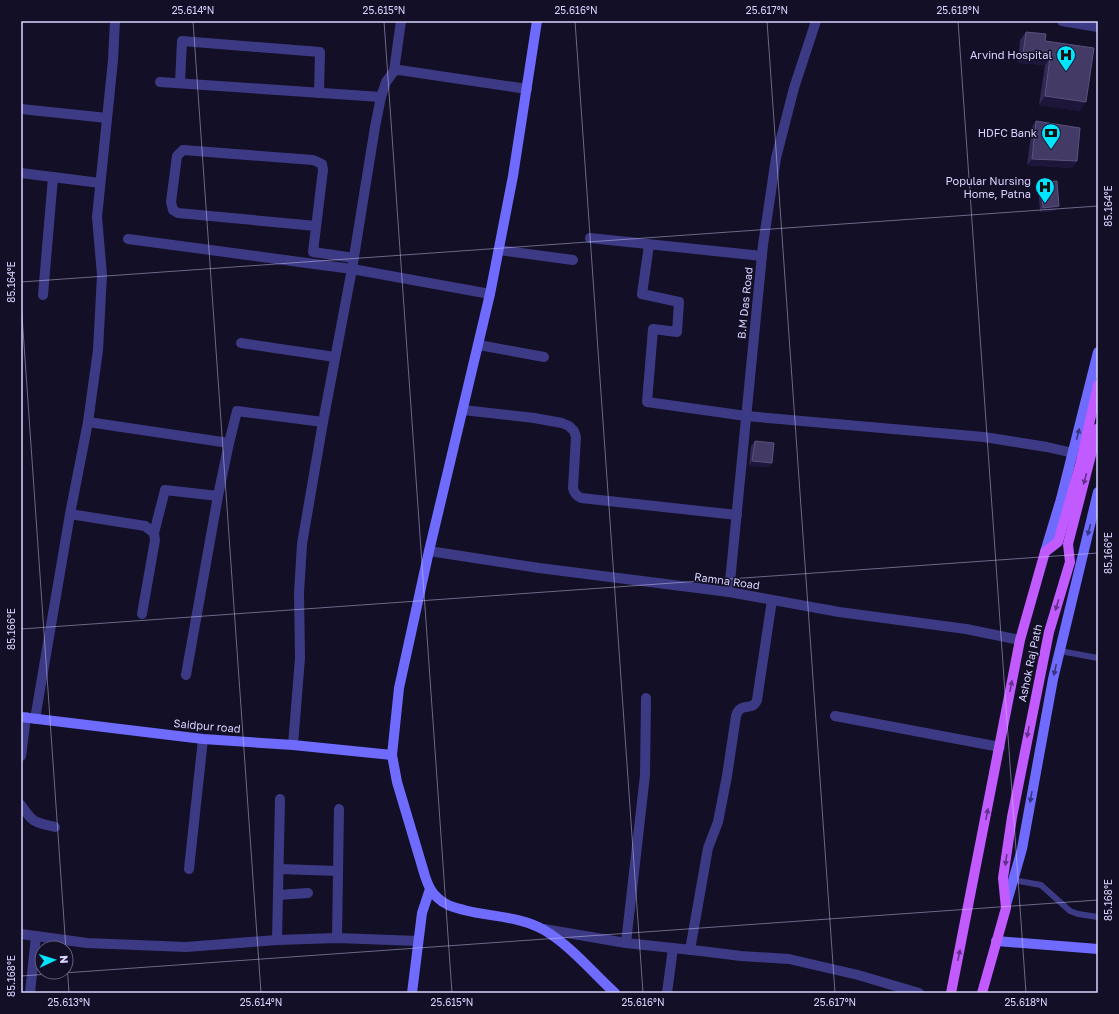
<svg xmlns="http://www.w3.org/2000/svg" width="1119" height="1014" font-family="'Golos Text',sans-serif">
  <rect width="100%" height="100%" fill="#130f26"/>
  <g fill="none" stroke-linecap="round" stroke-linejoin="round">
    <g stroke="#3d3a85" stroke-width="6">
      <path d="M1060,651L1098,658"/>
      <path d="M1013,880L1041,885L1070,911L1078,914L1098,917"/>
    </g>
    <g stroke="#3d3a85" stroke-width="10">
      <path d="M115,21L113,60L97,217L102,275L98,350L88,422L229,443L218,496L186,675"/>
      <path d="M1062,21L1098,27"/>
      <path d="M394,71L401,21"/>
      <path d="M160,82L381,97"/>
      <path d="M180,83L182,41L320,52L319,93"/>
      <path d="M21,109L107,118"/>
      <path d="M21,173L100,183"/>
      <path d="M316,226L178,213L173,210L171,202L177,156L183,150L313,160L322,164L323,170L313,252L354,258"/>
      <path d="M590,238L762,256"/>
      <path d="M128,239L352,269L490,294"/>
      <path d="M649,245L642,294L679,302L677,332L653,329L647,402L746,416L984,437L1047,447L1073,453"/>
      <path d="M499,250L573,260"/>
      <path d="M43,295L53,177"/>
      <path d="M241,343L335,357"/>
      <path d="M479,345L544,357"/>
      <path d="M463,410L534,418L562,423L569,426L574,431L576,437L573,488C574,493 576,495 581,498L737,515"/>
      <path d="M229,443L237,411L323,422"/>
      <path d="M70,514L145,526L154,533L155,540L142,614"/>
      <path d="M154,533L165,490L218,496"/>
      <path d="M429,551L539,568L729,592L839,612L966,629L1020,640"/>
      <path d="M729,592L763,245L776,158L794,88L816,21"/>
      <path d="M835,716L1000,747"/>
      <path d="M35,719L70,514L88,422"/>
      <path d="M293,745L300,658L299,593L302,544L323,422L352,269L375,127L381,97L386,82L394,71L399,70L527,89"/>
      <path d="M21,756L26,717"/>
      <path d="M21,805C33,823 34,822 55,827"/>
      <path d="M189,869L203,739"/>
      <path d="M279,869L338,871"/>
      <path d="M278,895L308,893"/>
      <path d="M544,929L626,943L701,951L741,956L789,959L858,975L919,993"/>
      <path d="M21,934L87,943L186,947L277,940L337,938L418,941"/>
      <path d="M337,938L339,809"/>
      <path d="M277,940L280,799"/>
      <path d="M626,943L645,775L646,698"/>
      <path d="M690,950L708,848L718,822L727,776L736,716C740,701 753,712 757,700L772,600"/>
      <path d="M30,993L36,936"/>
      <path d="M667,993L673,948"/>
    </g>
    <g stroke="#6f6bff" stroke-width="10">
      <path d="M537,21L513,176L490,294L429,551L399,688L392,755L397,782L425,876C428,885 431,893 439,899C445,905 455,908 464,910C490,917 520,916 544,930C570,945 593,973 615,993"/>
      <path d="M1045,552L1061,499L1098,352"/>
      <path d="M21,717L203,739L293,745L392,755"/>
      <path d="M1006,905L1022,849L1053,679L1098,492"/>
      <path d="M996,941L1098,949"/>
      <path d="M412,993L422,913L430,889"/>
    </g>
    <g stroke="#c25bff" stroke-width="10">
      <path d="M951,993L1020,640L1045,552L1058,542L1080,465L1098,385"/>
      <path d="M982,993L1006,908L1003,878L1012,817L1049,632L1070,562L1068,544L1098,428"/>
    </g>
  </g>
  <g fill="#312854">
    <path d="M1026,32L1045,41L1080,111L1039,105L1045,65L1018,63L1020,40Z"/>
    <path d="M1036,121L1077,161L1072,168L1027,165L1032,127Z"/>
    <path d="M1041,182L1055,211L1040,212L1038,186Z"/>
    <path d="M755,441L772,463L768,467L749,466L751,446Z"/>
  </g>
  <g fill="#1d163a">
    <path d="M1023,54L1050,57L1045,65L1018,63Z"/>
    <path d="M1045,96L1086,102L1080,111L1039,105Z"/>
    <path d="M1032,159L1077,161L1072,168L1027,165Z"/>
    <path d="M1059,206L1055,211L1040,212L1043,208Z"/>
    <path d="M752,461L772,463L768,467L749,466Z"/>
  </g>
  <g fill="#433a66" stroke="#5a527e">
    <path d="M1026,32L1046,34L1045,41L1094,48L1086,102L1045,96L1050,57L1023,54Z"/>
    <path d="M1036,121L1080,128L1077,161L1032,159Z"/>
    <path d="M1057,181L1059,206L1043,208L1041,182Z"/>
    <path d="M755,441L774,443L772,463L752,461Z"/>
  </g>
  <defs><path id="oneway-solid" d="M-6-.8H1V-3.2L6.5 0L1 3.2V.8H-6Z"/></defs>
  <g fill="#38347d">
    <use href="#oneway-solid" transform="translate(1078 434) rotate(-75)"/>
    <use href="#oneway-solid" transform="translate(1089 530) rotate(104)"/>
    <use href="#oneway-solid" transform="translate(1055 670) rotate(103)"/>
    <use href="#oneway-solid" transform="translate(1031 797) rotate(100)"/>
  </g>
  <g fill="#623188">
    <use href="#oneway-solid" transform="translate(1085 479) rotate(105)"/>
    <use href="#oneway-solid" transform="translate(1057 605) rotate(107)"/>
    <use href="#oneway-solid" transform="translate(1011 686) rotate(-79)"/>
    <use href="#oneway-solid" transform="translate(1028 732) rotate(101)"/>
    <use href="#oneway-solid" transform="translate(987 814) rotate(-79)"/>
    <use href="#oneway-solid" transform="translate(1006 860) rotate(98)"/>
    <use href="#oneway-solid" transform="translate(959 955) rotate(-78)"/>
  </g>
  <path fill="none" stroke="#d9d4ff" stroke-width="1" stroke-opacity="0.45" d="M193,21L261,993M384,21L452,993M575,21L643,993M767,21L835,993M958,21L1026,993M21,282L1098,206M21,301L69,993M21,629L1098,553M21,976L1098,900"/>
  <defs>
    <symbol id="hospital-pin" viewBox="-11 -11 22 30"><path d="M0 17L-7.5 6A9.5 9.5 0 1 1 7.5 6Z" fill="#00e5ff" stroke="#130f26"/><path d="M-5-5h3v3.5h4V-5h3V5h-3V1.5h-4V5h-3Z" fill="#111"/></symbol>
    <symbol id="bank-pin" viewBox="-11 -11 22 30"><path d="M0 17L-7.5 6A9.5 9.5 0 1 1 7.5 6Z" fill="#00e5ff" stroke="#130f26"/><path d="M-6-4H6V4H-6ZM0-2.3a2.3 2.3 0 1 0 0 4.6a2.3 2.3 0 1 0 0-4.6Z" fill="#111"/></symbol>
  </defs>
  <g fill-rule="evenodd">
    <use href="#hospital-pin" x="1055" y="44" width="22" height="30"/>
    <use href="#bank-pin" x="1040" y="122" width="22" height="30"/>
    <use href="#hospital-pin" x="1034" y="176" width="22" height="30"/>
  </g>
  <g text-anchor="middle" stroke-width="3" stroke-linejoin="round" paint-order="stroke">
    <g font-size="11" fill="#d9d4ff" stroke="#130f26" text-anchor="end">
      <text x="1052" y="59">Arvind Hospital</text>
      <text x="1037" y="137">HDFC Bank</text>
      <text x="1031" y="185">Popular Nursing<tspan x="1031" dy="13">Home, Patna</tspan></text>
    </g>
    <g font-size="11" fill="#d9d4ff" stroke="#130f26">
      <text transform="translate(745 303) rotate(-84)" y="4">B.M Das Road</text>
      <text transform="translate(727 581) rotate(8)" y="4">Ramna Road</text>
      <text transform="translate(1030 663) rotate(-78)" y="4">Ashok Raj Path</text>
      <text transform="translate(207 726) rotate(5)" y="4">Saidpur road</text>
    </g>
  </g>
  <rect width="1119" height="1014" fill="none" stroke="#130f26" stroke-width="44"/>
  <g transform="translate(54 960) rotate(86)"><circle r="19" fill="#130f26" stroke="#625e7d"/>
  <path d="M0-3L7 15L0 10L-7 15Z" fill="#00e5ff"/>
  <text y="-6" font-size="11" font-weight="bold" text-anchor="middle" fill="#d9d4ff">N</text>
  </g>
  <rect x="22" y="22" width="1075" height="970" fill="none" stroke="#d9d4ff" stroke-width="1.5"/>
  <g font-size="10" text-anchor="middle" fill="#d9d4ff">
    <text x="193" y="14">25.614°N</text>
    <text x="384" y="14">25.615°N</text>
    <text x="576" y="14">25.616°N</text>
    <text x="767" y="14">25.617°N</text>
    <text x="958" y="14">25.618°N</text>
    <text transform="translate(1108 206) rotate(-90)" y="4">85.164°E</text>
    <text transform="translate(11 282) rotate(-90)" y="4">85.164°E</text>
    <text transform="translate(1108 553) rotate(-90)" y="4">85.166°E</text>
    <text transform="translate(11 629) rotate(-90)" y="4">85.166°E</text>
    <text transform="translate(1108 900) rotate(-90)" y="4">85.168°E</text>
    <text transform="translate(11 976) rotate(-90)" y="4">85.168°E</text>
    <text x="69" y="1006">25.613°N</text>
    <text x="261" y="1006">25.614°N</text>
    <text x="452" y="1006">25.615°N</text>
    <text x="643" y="1006">25.616°N</text>
    <text x="835" y="1006">25.617°N</text>
    <text x="1026" y="1006">25.618°N</text>
  </g>
</svg>
